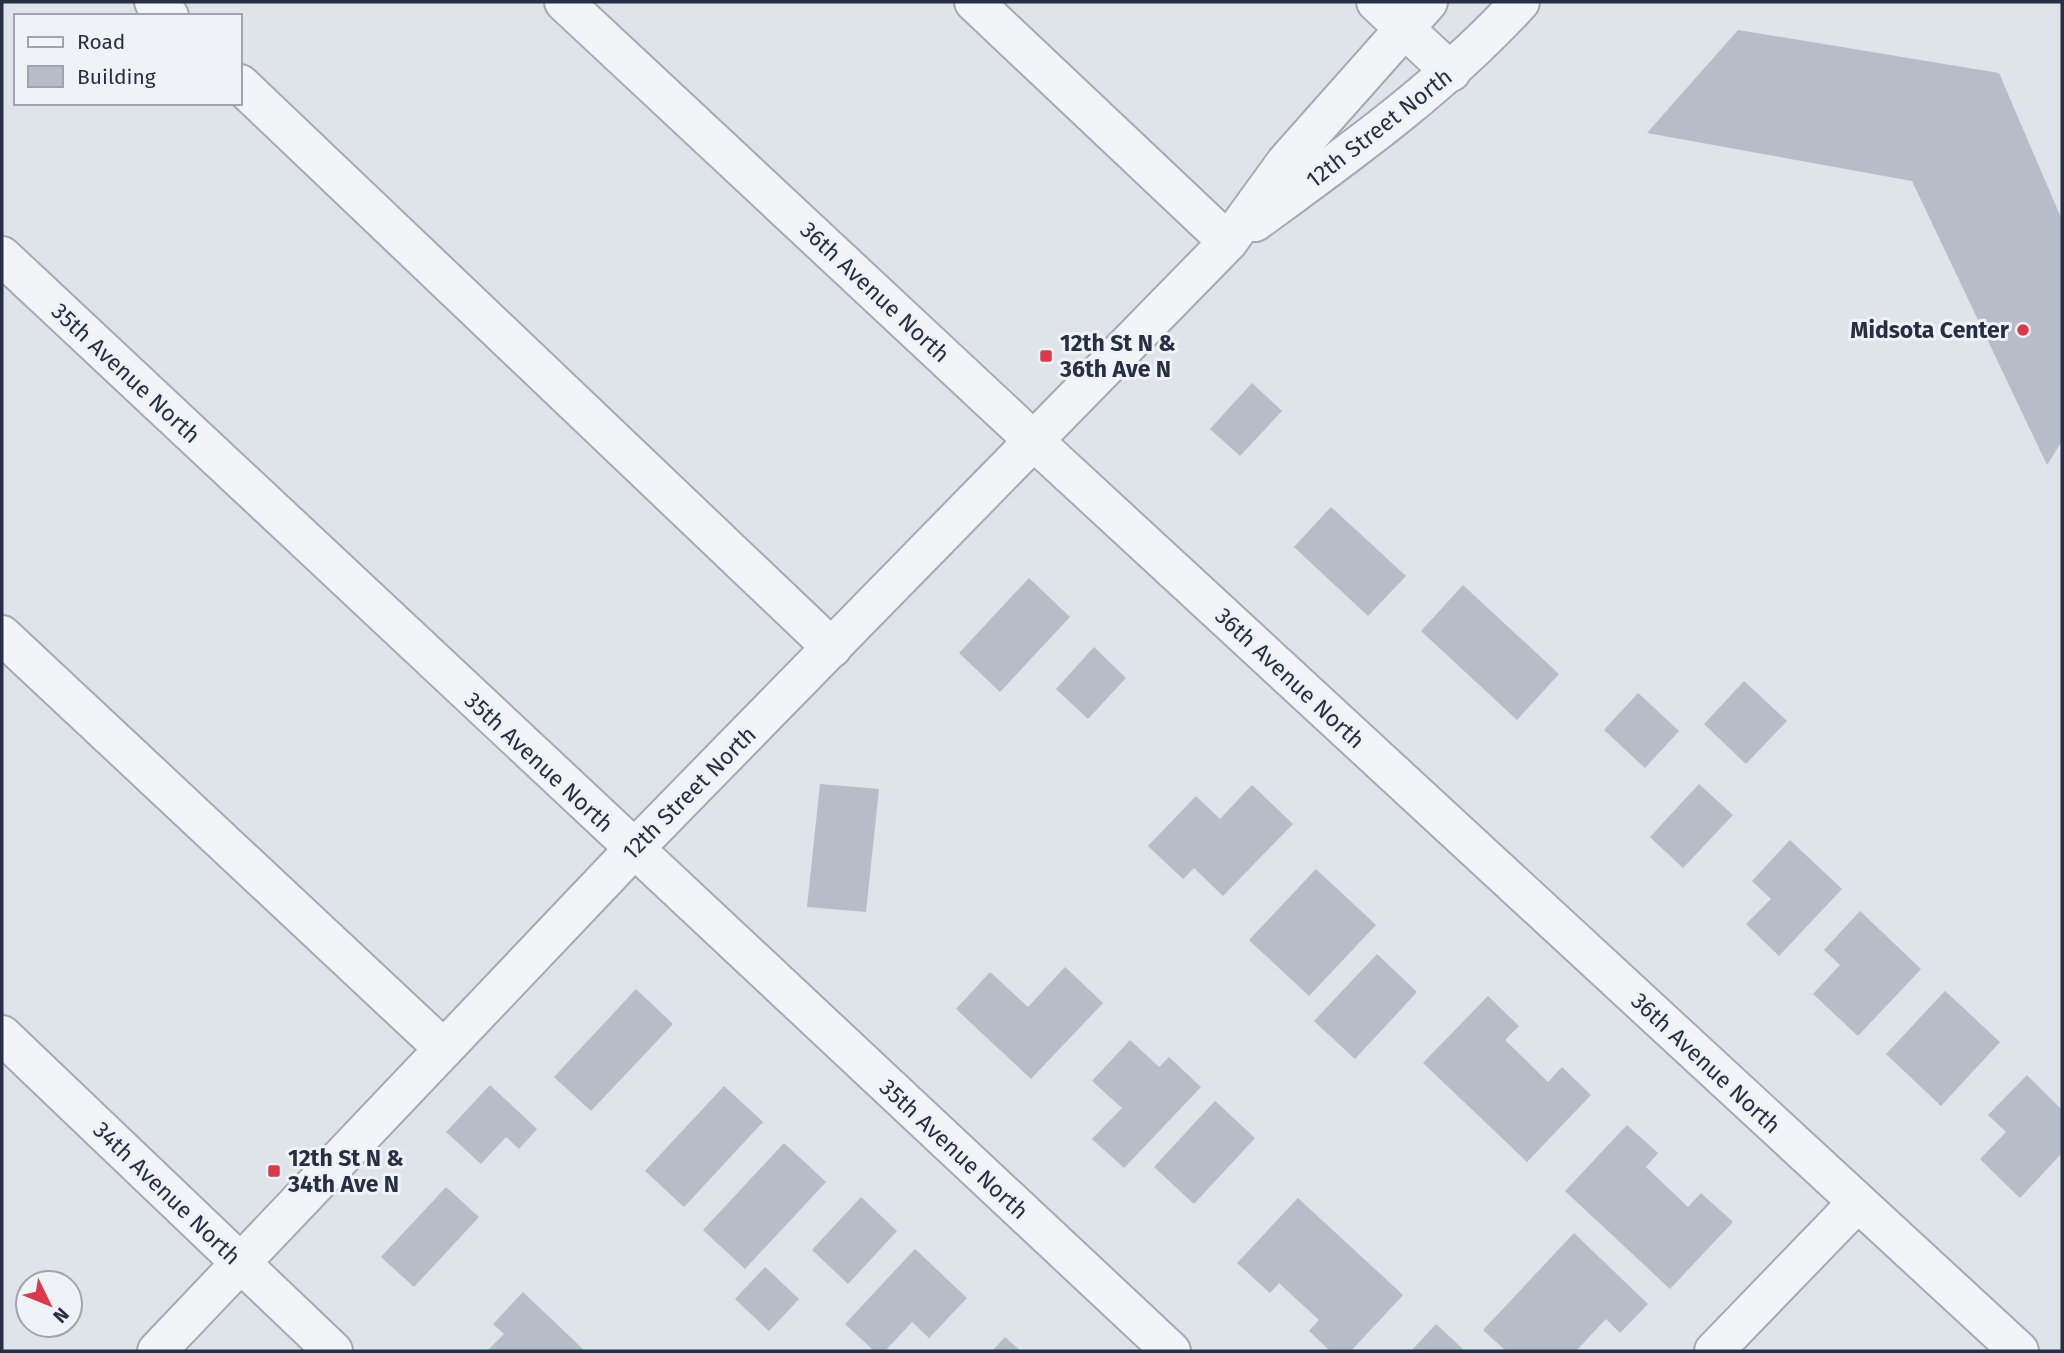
<svg xmlns="http://www.w3.org/2000/svg" width="2064" height="1353" font-family="'Fira Sans',sans-serif">
  <rect width="100%" height="100%" fill="#dfe3ea"/>
  <g fill="#b6bcc8">
    <path d="M1738,30L1999,73L2062,220V441L2047,465L1912,181L1647,133Z"/>
    <path d="M1252,383L1282,411L1240,456L1210,429Z"/>
    <path d="M1331,507L1406,576L1368,616L1294,547Z"/>
    <path d="M1029,578L1070,617L1000,692L959,653Z"/>
    <path d="M1463,585L1559,674L1517,720L1421,631Z"/>
    <path d="M1094,647L1126,678L1088,719L1056,689Z"/>
    <path d="M1744,681L1787,721L1746,764L1704,724Z"/>
    <path d="M1638,693L1679,731L1645,768L1604,730Z"/>
    <path d="M820,784L879,789L866,912L807,907Z"/>
    <path d="M1699,784L1733,815L1683,868L1650,837Z"/>
    <path d="M1252,785L1293,824L1223,896L1194,868L1183,879L1148,846L1196,796L1220,819Z"/>
    <path d="M1790,840L1842,889L1779,956L1746,924L1771,899L1752,881Z"/>
    <path d="M1316,869L1376,925L1309,996L1249,940Z"/>
    <path d="M1860,911L1921,969L1858,1036L1813,994L1840,965L1824,950Z"/>
    <path d="M1377,954L1417,992L1355,1059L1314,1021Z"/>
    <path d="M1065,967L1103,1003L1031,1079L956,1009L990,972L1028,1007Z"/>
    <path d="M636,989L673,1024L591,1111L554,1077Z"/>
    <path d="M1945,991L2000,1042L1941,1106L1886,1054Z"/>
    <path d="M1488,996L1519,1026L1505,1040L1548,1082L1562,1067L1591,1095L1527,1162L1423,1063Z"/>
    <path d="M1130,1040L1159,1067L1169,1057L1201,1087L1124,1168L1092,1139L1122,1108L1092,1081Z"/>
    <path d="M2027,1075L2062,1110V1153L2020,1198L1980,1159L2006,1132L1988,1115Z"/>
    <path d="M490,1085L537,1129L519,1149L506,1137L481,1164L446,1132Z"/>
    <path d="M724,1086L763,1122L684,1207L645,1171Z"/>
    <path d="M1215,1101L1255,1138L1194,1204L1154,1167Z"/>
    <path d="M1627,1125L1658,1153L1646,1167L1688,1207L1701,1193L1733,1222L1670,1289L1565,1191Z"/>
    <path d="M784,1143L826,1182L745,1269L703,1230Z"/>
    <path d="M446,1187L479,1217L414,1287L381,1257Z"/>
    <path d="M861,1197L897,1231L848,1284L812,1250Z"/>
    <path d="M1298,1198L1403,1295L1351,1351H1330L1309,1331L1319,1320L1279,1283L1270,1293L1237,1263Z"/>
    <path d="M1574,1233L1648,1304L1620,1333L1606,1319L1576,1351H1506L1483,1330Z"/>
    <path d="M915,1249L967,1298L929,1338L912,1322L885,1351H874L845,1324Z"/>
    <path d="M765,1267L799,1299L769,1331L735,1299Z"/>
    <path d="M523,1292L585,1351H487L504,1334L493,1324Z"/>
    <path d="M1436,1324L1465,1351H1411Z"/>
    <path d="M1005,1337L1021,1351H992Z"/>
  </g>
  <g fill="none" stroke-linecap="round" stroke-linejoin="round">
    <defs>
      <g id="minor">
        <path d="M154,2L169,16"/>
        <path d="M564,2L1035,442L2019,1351"/>
        <path d="M974,2L1228,242"/>
        <path d="M1376,2L1451,72"/>
        <path d="M240,84L832,648"/>
        <path d="M1255,222C1348,154 1441,88 1520,2"/>
        <path d="M2,256L1171,1351"/>
        <path d="M2,635L444,1049"/>
        <path d="M2,1035L333,1351"/>
        <path d="M157,1351L633,850L1228,242L1286,162L1428,2"/>
        <path d="M1714,1351L1857,1203"/>
      </g>
    </defs>
    <use href="#minor" stroke="#a4a9b5" stroke-width="42"/>
    <use href="#minor" stroke="#f2f4f8" stroke-width="38"/>
  </g>
  <g fill="#db384a" stroke="#eff2f7" stroke-width="2.5">
    <circle cx="2023" cy="330" r="7"/>
    <rect x="1039" y="349" width="14" height="14" rx="3.5"/>
    <rect x="267" y="1164" width="14" height="14" rx="3.5"/>
  </g>
  <g text-anchor="middle" stroke-width="6" stroke-linejoin="round" paint-order="stroke">
    <g font-size="23" fill="#262f43" stroke="#eff2f7">
      <text transform="translate(1379 128) rotate(-38)" y="8">12th Street North</text>
      <text transform="translate(875 292) rotate(43)" y="8">36th Avenue North</text>
      <text transform="translate(126 373) rotate(43)" y="8">35th Avenue North</text>
      <text transform="translate(1290 678) rotate(43)" y="8">36th Avenue North</text>
      <text transform="translate(539 762) rotate(43)" y="8">35th Avenue North</text>
      <text transform="translate(689 793) rotate(-45)" y="8">12th Street North</text>
      <text transform="translate(1706 1063) rotate(43)" y="8">36th Avenue North</text>
      <text transform="translate(954 1149) rotate(43)" y="8">35th Avenue North</text>
      <text transform="translate(167 1193) rotate(44)" y="8">34th Avenue North</text>
    </g>
    <g font-size="23" font-weight="bold" fill="#262f43" stroke="#eff2f7" text-anchor="start">
      <text x="2009" y="338" text-anchor="end">Midsota Center</text>
      <text x="1060" y="351">12th St N &amp;<tspan x="1060" dy="26">36th Ave N</tspan></text>
      <text x="288" y="1166">12th St N &amp;<tspan x="288" dy="26">34th Ave N</tspan></text>
    </g>
  </g>
  <rect width="2064" height="1353" fill="none" stroke="#262f43" stroke-width="7"/>
  <rect x="14" y="14" width="228" height="91" fill="#eff2f7" stroke="#9fa4af" stroke-width="2"/>
  <rect x="28" y="37" width="35" height="10" fill="#f2f4f8" stroke="#9fa4af" stroke-width="2"/>
  <text x="77" y="49" font-size="21" fill="#262f43">Road</text>
  <rect x="28" y="66" width="35" height="21" fill="#b6bcc8" stroke="#9fa4af" stroke-width="2"/>
  <text x="77" y="84" font-size="21" fill="#262f43">Building</text>
  <g transform="translate(49 1304) rotate(133)"><circle r="33" fill="#eff2f7" stroke="#9fa4af" stroke-width="2"/>
  <path d="M0-5L12 26L0 18L-12 26Z" fill="#db384a"/>
  <text y="-10" font-size="19" font-weight="bold" text-anchor="middle" fill="#262f43">N</text>
  </g>
</svg>
